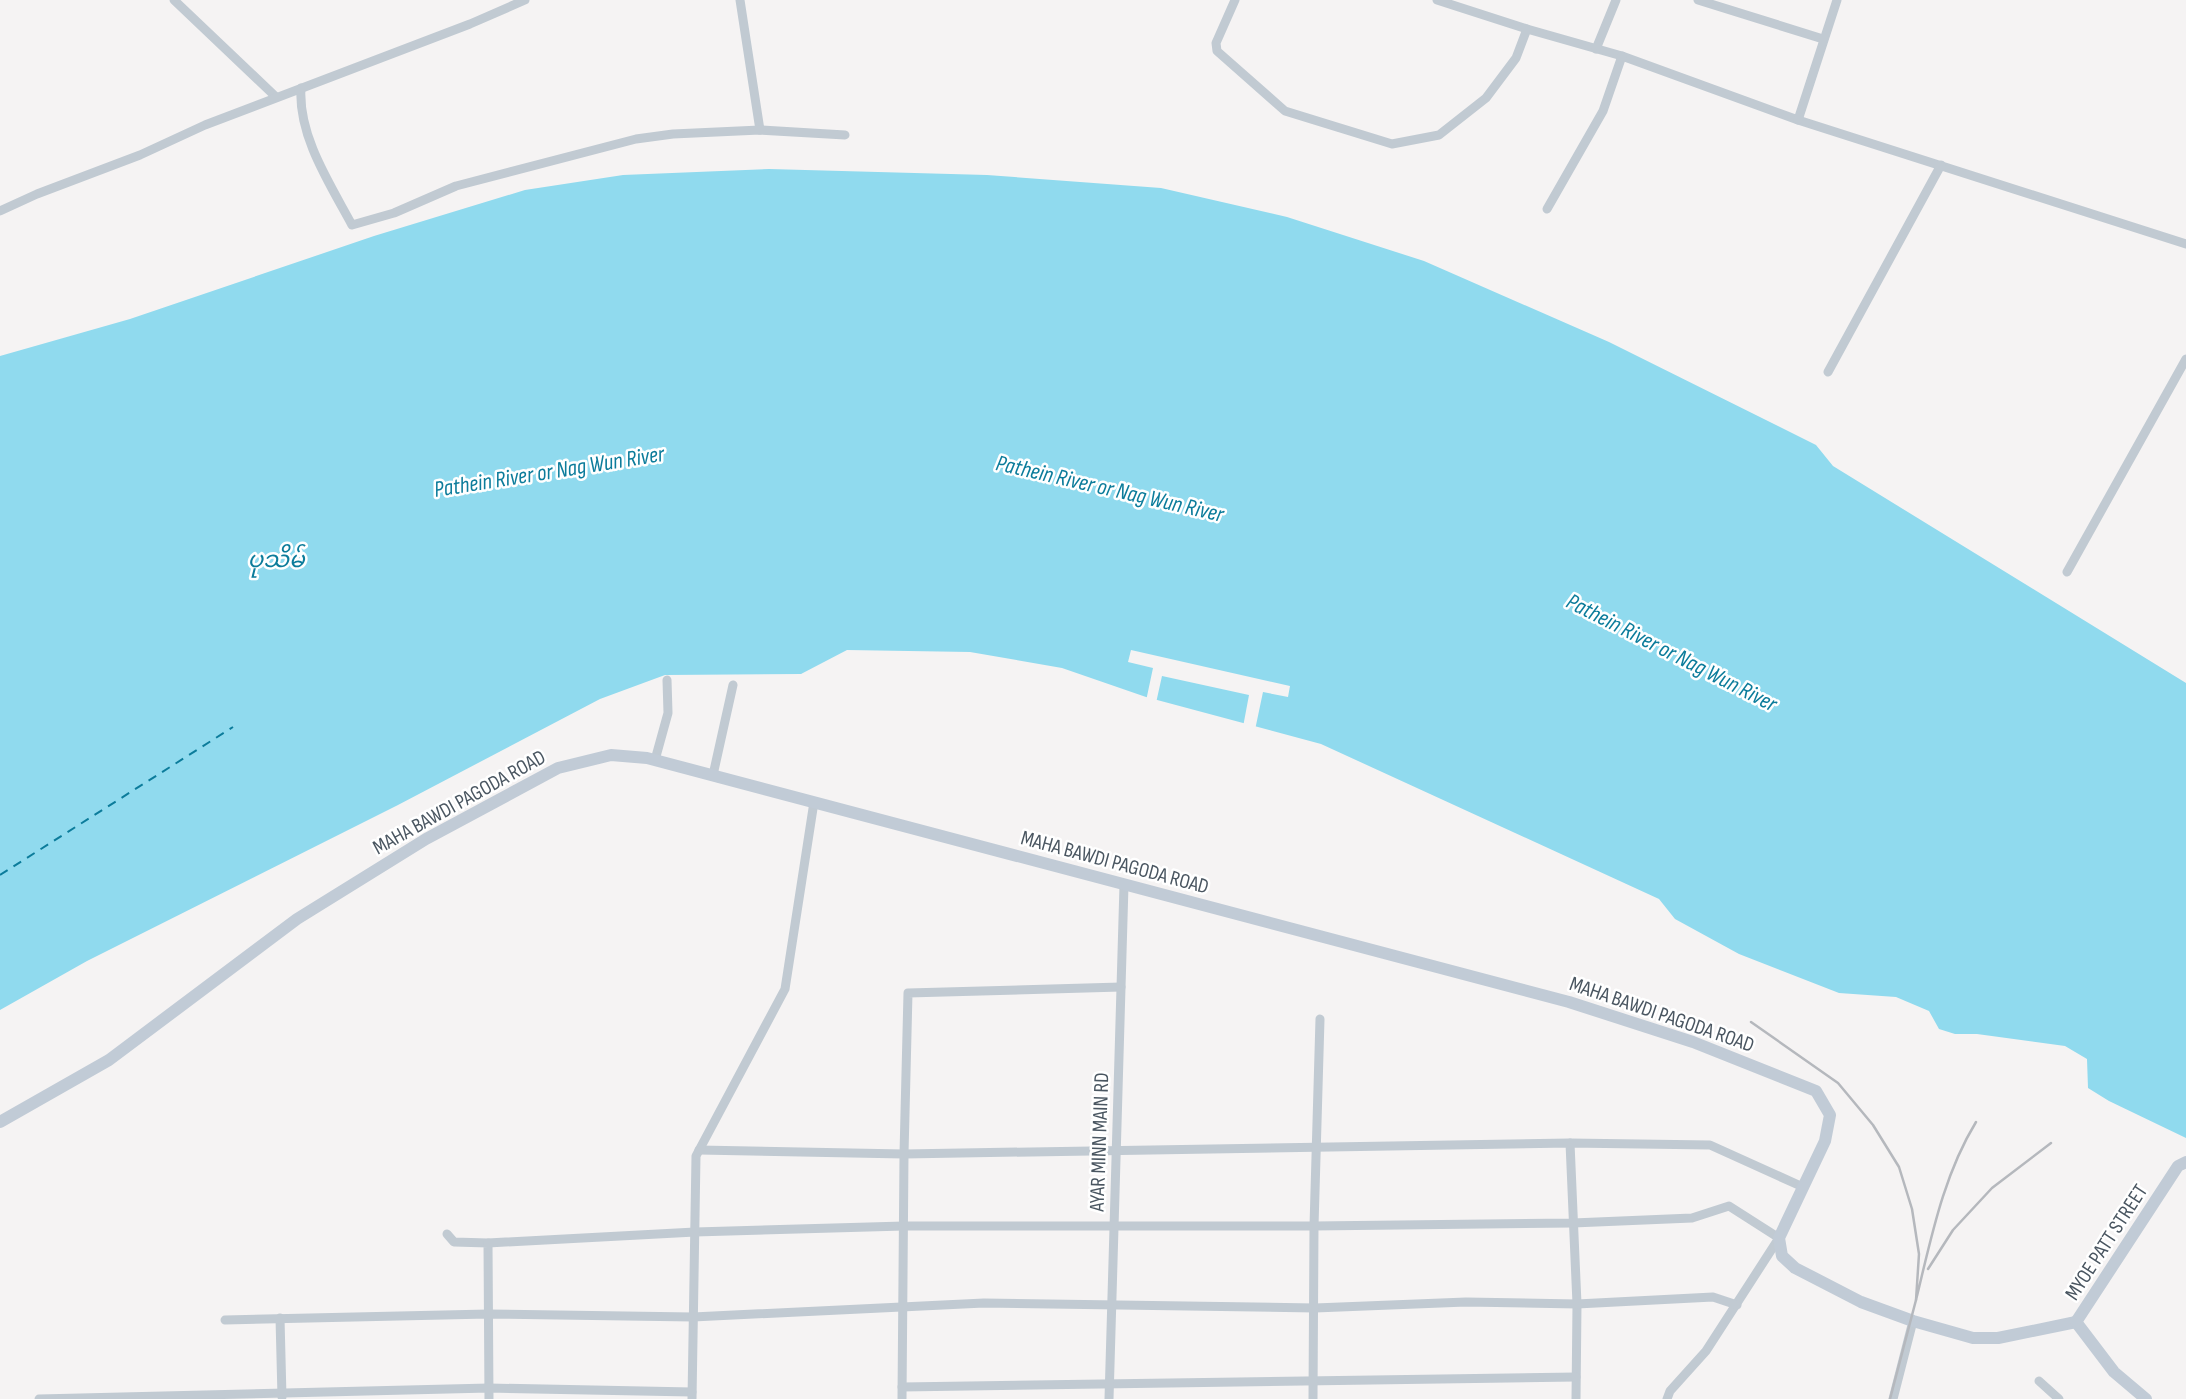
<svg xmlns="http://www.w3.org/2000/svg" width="2186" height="1399" font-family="'Sofia Sans Condensed','Noto Sans Myanmar',sans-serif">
  <rect width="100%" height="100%" fill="#f5f3f3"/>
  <path fill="#90daee" d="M769,169L987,175L1161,188L1287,217L1424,261L1609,342L1816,445L1833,466L2186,683V1138L2109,1101L2088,1088L2087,1059L2065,1046L1977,1034H1955L1939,1029L1929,1011L1896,997L1839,993L1739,954L1675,919L1659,899L1321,744L1146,697L1062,668L970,652L847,650L801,674L665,675L600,699L398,805L87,961L0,1010V356L130,319L374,236L525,190L623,175Z"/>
  <path fill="#f5f3f3" d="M1131,650L1290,686L1288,697L1263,692L1255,730L1243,727L1249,695L1162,676L1156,703L1146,701L1153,668L1128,662Z"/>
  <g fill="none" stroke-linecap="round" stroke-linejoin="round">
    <path stroke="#0c7c9b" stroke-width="2" stroke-dasharray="9 7" stroke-linecap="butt" d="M0,875L233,727"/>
    <g stroke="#c1cad2" stroke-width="9">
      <path d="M174,0L276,97"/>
      <path d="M740,0L760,130"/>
      <path d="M1235,0L1216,43L1217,51L1285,111L1392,144L1439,135L1486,98L1516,58L1527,29"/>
      <path d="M1437,0L1527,29L1622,56L1798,120L2186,244"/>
      <path d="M1698,0L1823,39"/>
      <path d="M1596,49L1616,0"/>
      <path d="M301,88C298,136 330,184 352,225L394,213L456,186L636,139L673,134L760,130L845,135"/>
      <path d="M1798,120L1837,0"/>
      <path d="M1547,209L1603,111L1622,56"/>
      <path d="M0,211L37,194L140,155L205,125L470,24L525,0"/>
      <path d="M1828,372L1941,165"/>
      <path d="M2067,572L2186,359"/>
      <path d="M655,760L668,713L667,680"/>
      <path d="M713,775L733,685"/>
      <path d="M1570,1143L1577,1304L1576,1399"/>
      <path d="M699,1150L904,1154L1570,1143L1710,1145L1803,1187"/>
      <path d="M447,1234L454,1242L488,1243L489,1399"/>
      <path d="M488,1243L695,1232L904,1226H1314L1573,1223L1692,1218L1729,1206L1779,1238L1706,1351L1670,1391L1667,1399"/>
      <path d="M280,1318L282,1397"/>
      <path d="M225,1320L488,1314L693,1317L984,1303L1315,1308L1466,1302L1577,1304L1713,1297L1737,1305"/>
      <path d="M2039,1381L2059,1399"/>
      <path d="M902,1387L1576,1377"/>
      <path d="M39,1399L489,1388L692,1392"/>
      <path d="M692,1399L696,1156L785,989L814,802"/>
      <path d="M902,1399L904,1154L908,993L1121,987"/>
      <path d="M1109,1399L1124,885"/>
      <path d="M1313,1399L1314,1226L1320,1019"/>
      <path d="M1893,1399L1913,1321"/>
    </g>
    <g stroke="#c1cbd6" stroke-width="12">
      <path d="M0,1122L109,1060L297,919L426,839L558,768L611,755L647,758L1569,1002L1693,1042L1816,1091L1830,1115L1825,1141L1779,1238L1782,1256L1795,1268L1861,1302L1913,1321L1973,1338H1998L2076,1322"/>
      <path d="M2146,1399L2114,1372L2076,1322L2178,1166L2186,1162"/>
    </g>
    <g stroke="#b5b8bd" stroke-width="2.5">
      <path d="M1751,1022L1838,1083L1873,1125L1899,1167L1912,1209L1919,1254L1916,1300C1931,1239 1943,1176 1976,1122"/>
      <path d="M1928,1269L1953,1230L1992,1188L2051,1143"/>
      <path d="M1890,1399L1916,1300"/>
    </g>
  </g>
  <g text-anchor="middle" stroke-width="5" stroke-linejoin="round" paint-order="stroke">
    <g font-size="21" fill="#4a5661" stroke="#fff">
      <text transform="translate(459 802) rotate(-29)" y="7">MAHA BAWDI PAGODA ROAD</text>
      <text transform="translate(1115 862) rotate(15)" y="7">MAHA BAWDI PAGODA ROAD</text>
      <text transform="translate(1662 1014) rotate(19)" y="7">MAHA BAWDI PAGODA ROAD</text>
      <text transform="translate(1099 1142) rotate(-88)" y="7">AYAR MINN MAIN RD</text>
      <text transform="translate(2106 1242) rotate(-57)" y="7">MYOE PATT STREET</text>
    </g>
    <g font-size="23" font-style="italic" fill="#0c7c9b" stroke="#fff">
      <text transform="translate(549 471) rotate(-9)" y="8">Pathein River or Nag Wun River</text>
      <text transform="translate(1110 488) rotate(13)" y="8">Pathein River or Nag Wun River</text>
      <text x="276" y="567">ပုသိမ်</text>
      <text transform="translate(1672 652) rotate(27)" y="8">Pathein River or Nag Wun River</text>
    </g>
  </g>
</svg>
